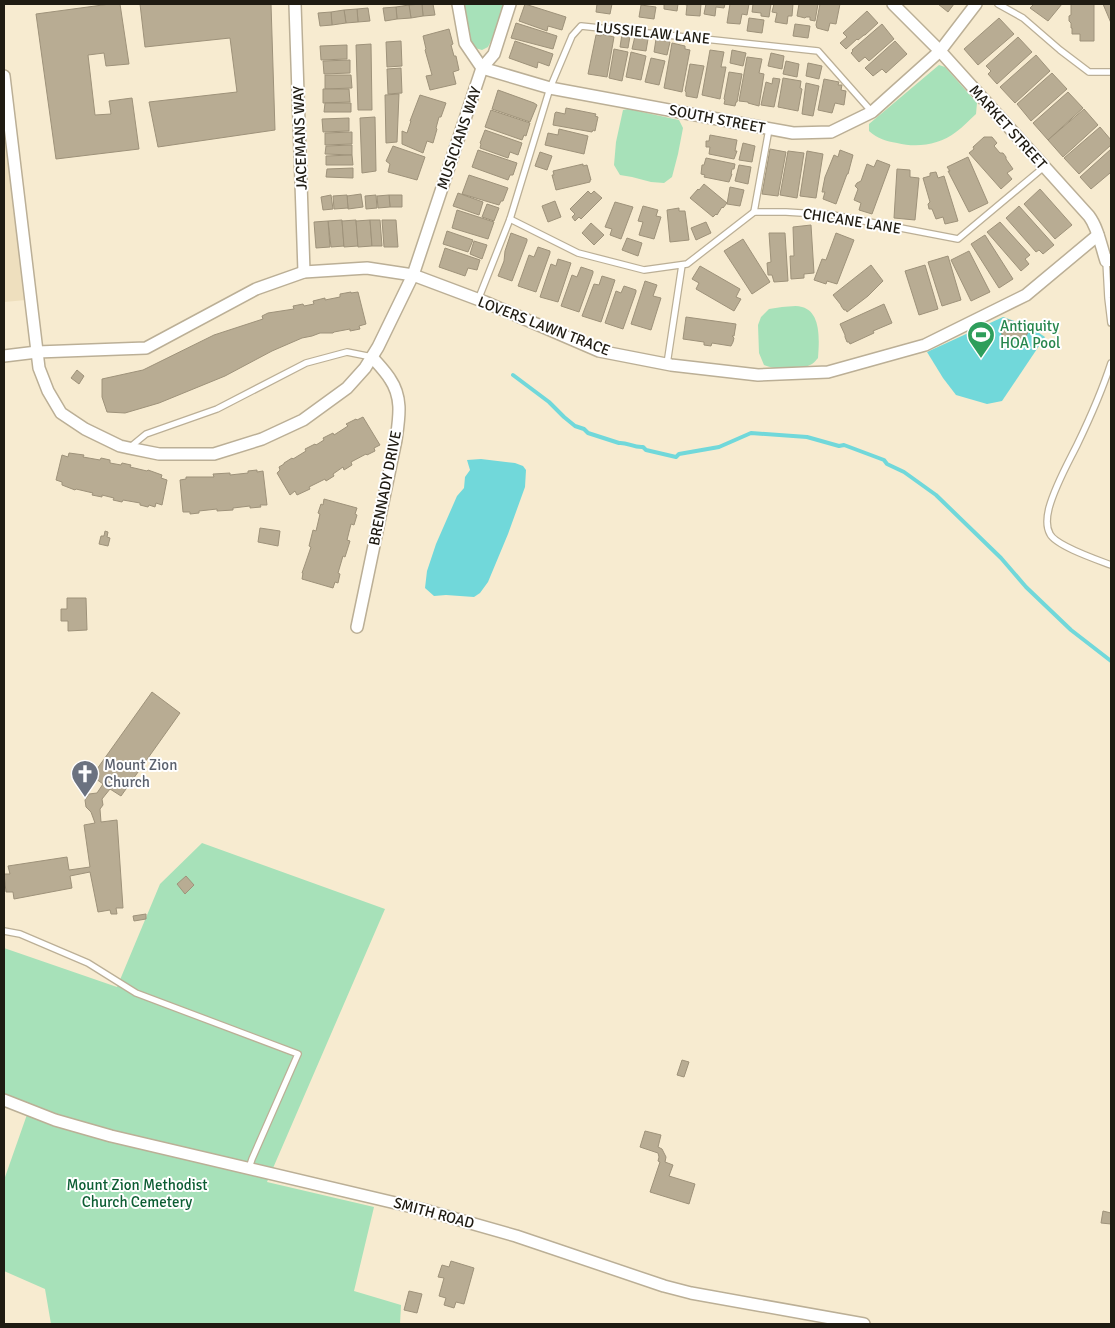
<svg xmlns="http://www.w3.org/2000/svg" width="1115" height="1328" font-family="Signika,sans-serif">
  <rect width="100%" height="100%" fill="#f7ebd0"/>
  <path fill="#eedfbe" d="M4,133L26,300L4,302Z"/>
  <g fill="#a7e1b9">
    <path d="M463,4H504L492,39L488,47L482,50L475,48L471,40Z"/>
    <path d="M939,65L945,67L977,103L976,114C969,120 963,127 956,132C939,145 917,148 897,143C886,141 878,139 869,131V124Z"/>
    <path d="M628,109L679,120L683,128L678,154L672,177L664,183L651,182L632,177L620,175L614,165L616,142L623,110Z"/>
    <path d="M782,307C788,307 796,305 802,307C822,312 819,343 818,358C816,360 815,362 812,364C803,370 774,370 764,365L759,353L758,325L761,317L769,309Z"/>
    <path d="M202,843L385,909L267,1182L374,1207L354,1291L401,1305L400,1324H51L45,1289L4,1271V1180L30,1106L4,1095V948L117,987L160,884Z"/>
  </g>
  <g fill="#71d8da">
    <path d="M1003,317L1029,326L1045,337L1002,401L987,404L956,395L943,378L927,352Z"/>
    <path d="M481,459L515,463L523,466L526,470L525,487L508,534L488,582L480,593L474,597L446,595L434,596L425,588L427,571L436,544L457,496L464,488L465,477L470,470L467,460Z"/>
  </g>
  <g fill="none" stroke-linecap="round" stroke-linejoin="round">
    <path stroke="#71d8da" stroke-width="4" d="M513,375L549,402L564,417L575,426L584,429L588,433L619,443C627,442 634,448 643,447L646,450L676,457L679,454L719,447L751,433L807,437L839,446L844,445L884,460L887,464L904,472L936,495L1001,558L1026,587L1071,630L1111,661"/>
  </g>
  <g fill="#b8ac93" stroke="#9e927a">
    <path d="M110,4H120L129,64L106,66L104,53L88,55L95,115L111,114L109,101L132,98L139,149L56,159L36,14Z"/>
    <path d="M140,4H271L275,130L158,147L149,102L237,92L230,38L145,47Z"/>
    <path d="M422,4H433L435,15L423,16Z"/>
    <path d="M422,4L423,16L411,18L409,5Z"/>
    <path d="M525,4L566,17L562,30L548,26L547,31L519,21Z"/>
    <path d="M597,4H612L610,14L596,12Z"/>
    <path d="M664,4H678L677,11L664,9Z"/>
    <path d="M683,4H701L700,16L686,15L687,5Z"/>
    <path d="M706,4H725L724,8L716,7L715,16L704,14Z"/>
    <path d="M730,4H749L747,15L742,14L740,24L727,23Z"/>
    <path d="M753,4H771L769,17L761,16V13L752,12Z"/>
    <path d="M774,4H793L792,16H788L787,24L775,22L777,13L772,12Z"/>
    <path d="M799,4H818L815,21L810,20V17H806L805,18L797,16Z"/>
    <path d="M820,4H840L836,24L830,23L828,31L817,28L816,25Z"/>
    <path d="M938,4H954L948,12Z"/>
    <path d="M1034,4H1062L1048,21L1030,8Z"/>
    <path d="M1071,4H1094V41H1080V34H1072V28H1071V23L1069,21V16L1071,15Z"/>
    <path d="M1103,4H1111V23Z"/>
    <path d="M409,5L411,18L397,19L396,7Z"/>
    <path d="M641,5L656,7L654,19L639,17Z"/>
    <path d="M396,7L397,19L385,21L383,8Z"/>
    <path d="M368,8L370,21L358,22L357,9Z"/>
    <path d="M357,9L358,22L346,23L344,10Z"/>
    <path d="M344,10L346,23L332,25L331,12Z"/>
    <path d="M867,11L878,23L865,35H864L858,40L857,39L846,49L840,43L847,37L843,33Z"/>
    <path d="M331,12L332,25L320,26L318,13Z"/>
    <path d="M749,18L764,20L762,33L747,31Z"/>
    <path d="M999,18L1014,34L978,65L964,49Z"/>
    <path d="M516,23L557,36L553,49L511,38Z"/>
    <path d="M795,24L810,26L808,38L793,36Z"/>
    <path d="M882,24L894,39L869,61L865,57L859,62L851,53L853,51L852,50Z"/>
    <path d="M449,29L453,44L451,45L454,56H456L459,70L453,72L456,84L430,90L426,76L432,75L425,50L426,49L423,36Z"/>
    <path d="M601,34L614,37L607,77L588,74L596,35L601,36Z"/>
    <path d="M622,34L630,36L628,48L620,47Z"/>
    <path d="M635,36L648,39L646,51L632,49Z"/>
    <path d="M1018,37L1032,52L997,84L988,74L991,71L986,66Z"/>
    <path d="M656,39L670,42L667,55L654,52Z"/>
    <path d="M401,41L402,66L387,67L386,42Z"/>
    <path d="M515,41L553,54L549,66L538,62L537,68L509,58Z"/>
    <path d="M895,41L907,54L886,73L882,69L873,76L865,68Z"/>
    <path d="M672,43L685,46V49L690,50L682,92L664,88Z"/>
    <path d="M371,44L372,110H358L356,45Z"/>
    <path d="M347,45V59L321,60L320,46Z"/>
    <path d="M614,49L628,52L622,81L609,78Z"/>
    <path d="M710,50L724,52L721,67H726L720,99L702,95Z"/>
    <path d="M732,50L746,53L743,66L730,63Z"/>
    <path d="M631,52L646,56L641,80L626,77Z"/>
    <path d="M771,53L784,56L782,69L768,66Z"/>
    <path d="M1036,55L1050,71L1015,103L1000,87Z"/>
    <path d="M747,57L762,59L759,73L764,74L759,106L748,103V102L739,101Z"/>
    <path d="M651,58L665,61L659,85L645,82Z"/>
    <path d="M350,60V73L324,74L323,61Z"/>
    <path d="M786,61L799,64L797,77L783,74Z"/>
    <path d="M808,63L822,66L819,79L806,76Z"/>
    <path d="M690,64L704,66L697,98L686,96V92L685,91Z"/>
    <path d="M401,68L402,93L388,94L387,69Z"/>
    <path d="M729,72L742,74L737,102H736L735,106L724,104L725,100L724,99Z"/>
    <path d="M1052,73L1067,89L1031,121L1017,104Z"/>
    <path d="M325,75H351L352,88L325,89Z"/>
    <path d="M773,78L780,79L774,107L761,105L766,82L772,84Z"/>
    <path d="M783,78L801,81L800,88L802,89L798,111L778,107Z"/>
    <path d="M824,79L839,82L838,85H842L841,90L846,91L844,105L835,103L832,113L818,110Z"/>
    <path d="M806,83L819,86L813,116L802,114Z"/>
    <path d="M323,89H349L350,102L323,103Z"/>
    <path d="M498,90L534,103L537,105L530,122L492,109Z"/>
    <path d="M1068,92L1083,108L1048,140L1033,123Z"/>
    <path d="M399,94L397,142L386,143L385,95Z"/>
    <path d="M420,95L446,103L441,117H439L436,128L437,129L433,143L427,141L423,153L402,144V131L407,133L411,121H410Z"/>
    <path d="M325,103H351V112H324Z"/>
    <path d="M566,108L596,114L595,116L598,117L595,131L593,130L592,132L553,125L555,113L556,112L565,114Z"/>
    <path d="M1084,109L1098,125L1063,157L1048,140Z"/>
    <path d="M491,110L530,123L526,136L524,135L522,140L485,127Z"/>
    <path d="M375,117L376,171L362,173L360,118Z"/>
    <path d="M349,118V131L323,132L322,119Z"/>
    <path d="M1100,127L1111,140V145L1079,174L1064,158Z"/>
    <path d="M559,129L588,136L584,154L545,145L548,133L558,135Z"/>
    <path d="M485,130L522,143L518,155L510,152L508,158L480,148L481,144L480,143Z"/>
    <path d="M352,132V144L325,145V133Z"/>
    <path d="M710,135L737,140L735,151H737L734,159L709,154L710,147H706V141H709Z"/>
    <path d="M984,137H992L997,143L994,146L1000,153H1003L1006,157V159L1013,169L1007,173L1012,179L1001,189L969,153L974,149L973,147Z"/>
    <path d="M743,143L755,146L752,162L739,160Z"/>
    <path d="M352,145V155L325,154L326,146Z"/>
    <path d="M393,146L425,157L417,180L388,172L390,164L386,161Z"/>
    <path d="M770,149L786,152L778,196L762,194Z"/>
    <path d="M1111,149V175L1110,173L1091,189L1080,177Z"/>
    <path d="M478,150L517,163L513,175H510L508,180L472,167Z"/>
    <path d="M840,150L853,155L848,174H847L836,204L823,199L825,192H822L825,177L834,155L838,157Z"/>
    <path d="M788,151L804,153L797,198L780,195Z"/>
    <path d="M807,151L823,154L816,198L800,196Z"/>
    <path d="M540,152L552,156L547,170L535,166Z"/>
    <path d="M352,155L353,165H326V156Z"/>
    <path d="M968,157L988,203L969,212L948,171H950L947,167Z"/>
    <path d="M706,158L735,164L734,169H732L731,174H732L729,182L704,177L705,175L701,174L702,165H704Z"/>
    <path d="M877,160L890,165L872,214L859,210L861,203L854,200L858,189L855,186L857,183L861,181L867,164L874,167Z"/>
    <path d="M583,164V166L587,165L591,180H590V182L556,190L552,175H554L553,171Z"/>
    <path d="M739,165L751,167L748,184L735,181Z"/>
    <path d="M353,168V178L326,177L327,169Z"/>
    <path d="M897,169L910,170V177L919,178L915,220L894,218Z"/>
    <path d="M936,172L938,178L944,176L958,221L945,224L943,217L936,219L932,209H929L928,204L930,202L923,178L930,176V173Z"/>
    <path d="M469,175L508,188L503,201H501L499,205L462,194Z"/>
    <path d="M704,184L727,203L723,208L722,207L717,215L716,214L713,217L690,198L698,189L699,190Z"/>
    <path d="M730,187L744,190L740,206L727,204Z"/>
    <path d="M1040,189L1072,225L1055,239L1024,204Z"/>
    <path d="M588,191L591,194L594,191L602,198L581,219L579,217L575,221L572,217L575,214L570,209Z"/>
    <path d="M458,193L483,202L479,215L453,206Z"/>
    <path d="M361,194L363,207L348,209L347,196Z"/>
    <path d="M331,195L333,209L323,210L321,197Z"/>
    <path d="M347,195L348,208L334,209L333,196Z"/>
    <path d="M376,195L377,208L366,209L365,196Z"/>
    <path d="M389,195H402V207H390Z"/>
    <path d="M389,195L390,207L378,208L377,196Z"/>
    <path d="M555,201L561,217L548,222L542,206Z"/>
    <path d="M615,202L633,207L621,239L610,235L612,229L605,227Z"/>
    <path d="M487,204L499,208L494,221L482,217Z"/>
    <path d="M643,206L658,210L656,216L661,217L654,239L639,235L643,222L638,221Z"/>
    <path d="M1019,206L1054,245L1043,254L1039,250L1036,252L1006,218Z"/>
    <path d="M679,208V211H685L689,240L670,242L667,210Z"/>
    <path d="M457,210L494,222L488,239L452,228Z"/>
    <path d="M342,220L344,246L331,247L328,221Z"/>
    <path d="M356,220L358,246L344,247L342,221Z"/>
    <path d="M370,220L372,246L358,247L356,221Z"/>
    <path d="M370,220H380L382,246H372Z"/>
    <path d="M382,220H396L398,247H384Z"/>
    <path d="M328,221L330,247L316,248L314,222Z"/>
    <path d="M706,222L711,233L696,240L691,228Z"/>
    <path d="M1000,222L1030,255L1025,259L1029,264L1021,271L987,232Z"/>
    <path d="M591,223L604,235L594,245L582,233Z"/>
    <path d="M811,225L814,273L804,274V278L791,279L790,256H794L793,227Z"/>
    <path d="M447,231L473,240L468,252L443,244Z"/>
    <path d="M511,233L527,239V241L512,281L498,276L504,261L505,251Z"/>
    <path d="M769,233H785L788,281L774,282L772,275H768L767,263L771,262Z"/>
    <path d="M836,233L854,240L837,284L827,281L826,284L814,280L822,259L826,260Z"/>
    <path d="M985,235L1013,279L999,288L971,244Z"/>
    <path d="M627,238L642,243L638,256L622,250Z"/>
    <path d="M743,239L770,282L752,294L724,251Z"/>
    <path d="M474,241L487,245L482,259L470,254Z"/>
    <path d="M538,247L550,251V253L536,292L518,286L529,255L534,257Z"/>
    <path d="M445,248L480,260L477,270L468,268L465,276L439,267Z"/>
    <path d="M969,251L990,292L971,301L951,260Z"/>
    <path d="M948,256L961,300L942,306L928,262Z"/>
    <path d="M558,259L571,263L558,302L540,297L551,264L556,266Z"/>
    <path d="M871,265L883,281L868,296L847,312L846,310H844L841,306V305L833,295Z"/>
    <path d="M925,265L938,309L919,315L905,271Z"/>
    <path d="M700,266L740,289L736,297L741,299L734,311L696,289L699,283L692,279Z"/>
    <path d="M581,267L593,271V273L579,312L561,306L572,275L577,277Z"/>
    <path d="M602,276L615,280L601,322L582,316L594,284L599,285Z"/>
    <path d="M645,281L657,285L653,296L661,298L651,330L631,324Z"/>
    <path d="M624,286L636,290V292L623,329L605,323L616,291L621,293Z"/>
    <path d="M351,292V293L358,292L366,324L359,326L360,329L350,331V329L334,332L333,333H320L312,336L302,338L272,351L225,376L159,403L125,413L107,412L102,397V379L143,370L214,335L263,319L262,316L268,313L294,309L293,306L303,304L304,306L314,304L313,301L325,298V300L340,297V294Z"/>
    <path d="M884,304L892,323L873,331L874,333L850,344L849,342H847L845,337V335L840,324Z"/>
    <path d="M686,317L736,324L734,336H732L734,338L733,342L731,346L712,343L711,346L704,345V342L683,339Z"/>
    <path d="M1005,319L1020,324L1028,332L1024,340L1012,341L1002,335L1001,327Z"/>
    <path d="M77,370L84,376L79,384L71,378Z"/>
    <path d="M363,417L380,445L374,448L375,451L367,455L366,454L351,462L352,465L344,470L343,467L333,474L334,476L326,481L325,479L309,487L310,489L297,495L295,491L290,495L277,473L280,470L279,467L284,464V463L292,458L293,459L306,451L305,449L315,444L316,445L324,440L323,438L333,433L334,435L348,426L346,424L356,419L357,420Z"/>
    <path d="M69,453L84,455L83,457L100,460L101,458L110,460V463L121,465L122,463L131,465L130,467L147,471L148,470L162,475L161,478L167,480L162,505L156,503L155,507L149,505L148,507L140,505V503L123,500L122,502L113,500L114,498L102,495V497L92,495L93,493L76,489L75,490L62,485V482L56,480L62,455L68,457Z"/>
    <path d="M257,470V472L263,471L267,505H260L261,507L250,508V506L233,508V510L217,511V509L199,511V513L190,514V512H183L180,480L186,479V477H214L213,474L230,473V475L248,473V471Z"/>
    <path d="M324,499L357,508L355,514L357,515L354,525L351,524L347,540L350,541L345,557L343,556L338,573L340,574L338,583L335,582L333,588L302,579L303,573H302L311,547L309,546L313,530L316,531L320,514L318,513L321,504L323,505Z"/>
    <path d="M260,528L280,531L278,546L258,542Z"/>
    <path d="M105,531L108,532L107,537L110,538L108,546L99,544L101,536H104Z"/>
    <path d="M67,598H86L87,630L68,631V621H61V609H67Z"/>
    <path d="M152,692L180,713L121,796L110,789L102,799L103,805L100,809L101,822L117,820L123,908H116L117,914H111L110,910L98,912L90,872L70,876L72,888L14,899L13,892H6L4,874H10L8,866L67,857L69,870L90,867L84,825L95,823L91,812L86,807L85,800L89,794L97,793L103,784L92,776Z"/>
    <path d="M186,876L194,885L185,894L177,884Z"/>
    <path d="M146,914V919L134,921L133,916Z"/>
    <path d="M682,1060L689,1062L684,1077L677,1075Z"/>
    <path d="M645,1131L661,1135L658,1147L662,1149L666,1157L665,1162L673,1165L669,1176L695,1184L689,1204L650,1192L660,1162L658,1161L659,1157L658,1153L640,1147Z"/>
    <path d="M1103,1211L1111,1213V1224L1101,1223Z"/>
    <path d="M451,1261L474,1268L464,1304L456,1302L454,1308L444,1305L446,1298L439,1296L444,1278L438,1277L442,1265L449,1267Z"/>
    <path d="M409,1291L422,1294L417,1313L404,1310Z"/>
  </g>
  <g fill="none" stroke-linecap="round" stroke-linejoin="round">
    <defs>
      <g id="service">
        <path d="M998,4L1023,18L1060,50L1089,72H1111"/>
        <path d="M754,212L769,129"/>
        <path d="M510,219L578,253L644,270L687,264L754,212H786L833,215L958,239L1044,167"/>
        <path d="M1106,261L1108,298L1111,323"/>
        <path d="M478,300L510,219L550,88L572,36L581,26L818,51L872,112"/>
        <path d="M1111,363C1102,391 1090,418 1077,445C1067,465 1055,486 1049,508C1047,516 1046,527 1050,534C1056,546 1098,560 1111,565"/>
        <path d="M667,364L682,265"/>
        <path d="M129,448L146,434L217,409L306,363L347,352L372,357"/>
        <path d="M4,931L20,934L88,963L136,993L298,1054L252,1159L249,1168"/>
      </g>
      <g id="minor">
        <path d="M295,4L304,272"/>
        <path d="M458,4L465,43L482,68L550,88L793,133L831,132L872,112L940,51L976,4"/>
        <path d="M893,4L940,51L1089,216C1098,228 1101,246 1106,261L1111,260"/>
        <path d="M4,76L39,368L48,391L61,413L85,429L120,446L129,448L159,454H214L262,439L303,420L347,388L365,368L378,347L413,275L482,68L494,54L510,4"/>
        <path d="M4,356L37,352L146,348L256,289L304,272L367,268L413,275L485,302L599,351L671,365L758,375L828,372L925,345L1026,295L1098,235"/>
        <path d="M357,627L396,440C399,418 403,398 390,379C385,371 378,364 372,357"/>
        <path d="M4,1100L55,1120L111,1136L421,1209L516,1236L664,1286L691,1293L864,1324"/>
      </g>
    </defs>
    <use href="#service" stroke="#bbaf96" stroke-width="8"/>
    <use href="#minor" stroke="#bbaf96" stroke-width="14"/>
    <use href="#service" stroke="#fff" stroke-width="5.5"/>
    <use href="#minor" stroke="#fff" stroke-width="11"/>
  </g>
  <defs>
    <symbol id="stadium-pin" viewBox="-11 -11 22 30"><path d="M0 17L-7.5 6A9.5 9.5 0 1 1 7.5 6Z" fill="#2e9e5b" stroke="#fff"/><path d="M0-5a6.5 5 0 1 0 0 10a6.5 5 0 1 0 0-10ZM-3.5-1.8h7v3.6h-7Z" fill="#fff"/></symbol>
    <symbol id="church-pin" viewBox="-11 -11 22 30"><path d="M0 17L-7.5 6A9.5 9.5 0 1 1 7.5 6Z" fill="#6b7280" stroke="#fff"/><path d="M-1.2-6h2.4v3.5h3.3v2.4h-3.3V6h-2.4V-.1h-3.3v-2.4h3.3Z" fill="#fff"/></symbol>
  </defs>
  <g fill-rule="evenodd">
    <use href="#stadium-pin" x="965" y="319" width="32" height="43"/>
    <use href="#church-pin" x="69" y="758" width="32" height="43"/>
  </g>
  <g text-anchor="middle" stroke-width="4" stroke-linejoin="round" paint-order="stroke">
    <g font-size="15" fill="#1f1b12" stroke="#fff">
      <text transform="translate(653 33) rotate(6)" y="5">LUSSIELAW LANE</text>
      <text transform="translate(717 119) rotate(11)" y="5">SOUTH STREET</text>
      <text transform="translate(1008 127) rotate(48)" y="5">MARKET STREET</text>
      <text transform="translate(300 138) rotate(-92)" y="5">JACEMANS WAY</text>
      <text transform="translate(459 138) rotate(-71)" y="5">MUSICIANS WAY</text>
      <text transform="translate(852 221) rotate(9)" y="5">CHICANE LANE</text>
      <text transform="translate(544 326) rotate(21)" y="5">LOVERS LAWN TRACE</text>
      <text transform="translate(385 488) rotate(-79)" y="5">BRENNADY DRIVE</text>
      <text transform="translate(434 1213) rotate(15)" y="5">SMITH ROAD</text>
    </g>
    <g font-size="15" fill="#27864d" stroke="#fff" text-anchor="start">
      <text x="1000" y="331">Antiquity<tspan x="1000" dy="17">HOA Pool</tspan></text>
    </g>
    <g font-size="15" fill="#5b616d" stroke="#fff" text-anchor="start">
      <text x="104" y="770">Mount Zion<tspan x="104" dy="17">Church</tspan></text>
    </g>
    <g font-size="15" fill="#0c5d33" stroke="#fff">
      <text x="137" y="1190">Mount Zion Methodist<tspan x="137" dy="17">Church Cemetery</tspan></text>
    </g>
  </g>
  <rect width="1115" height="1328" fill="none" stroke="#1f1b12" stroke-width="10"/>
</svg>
